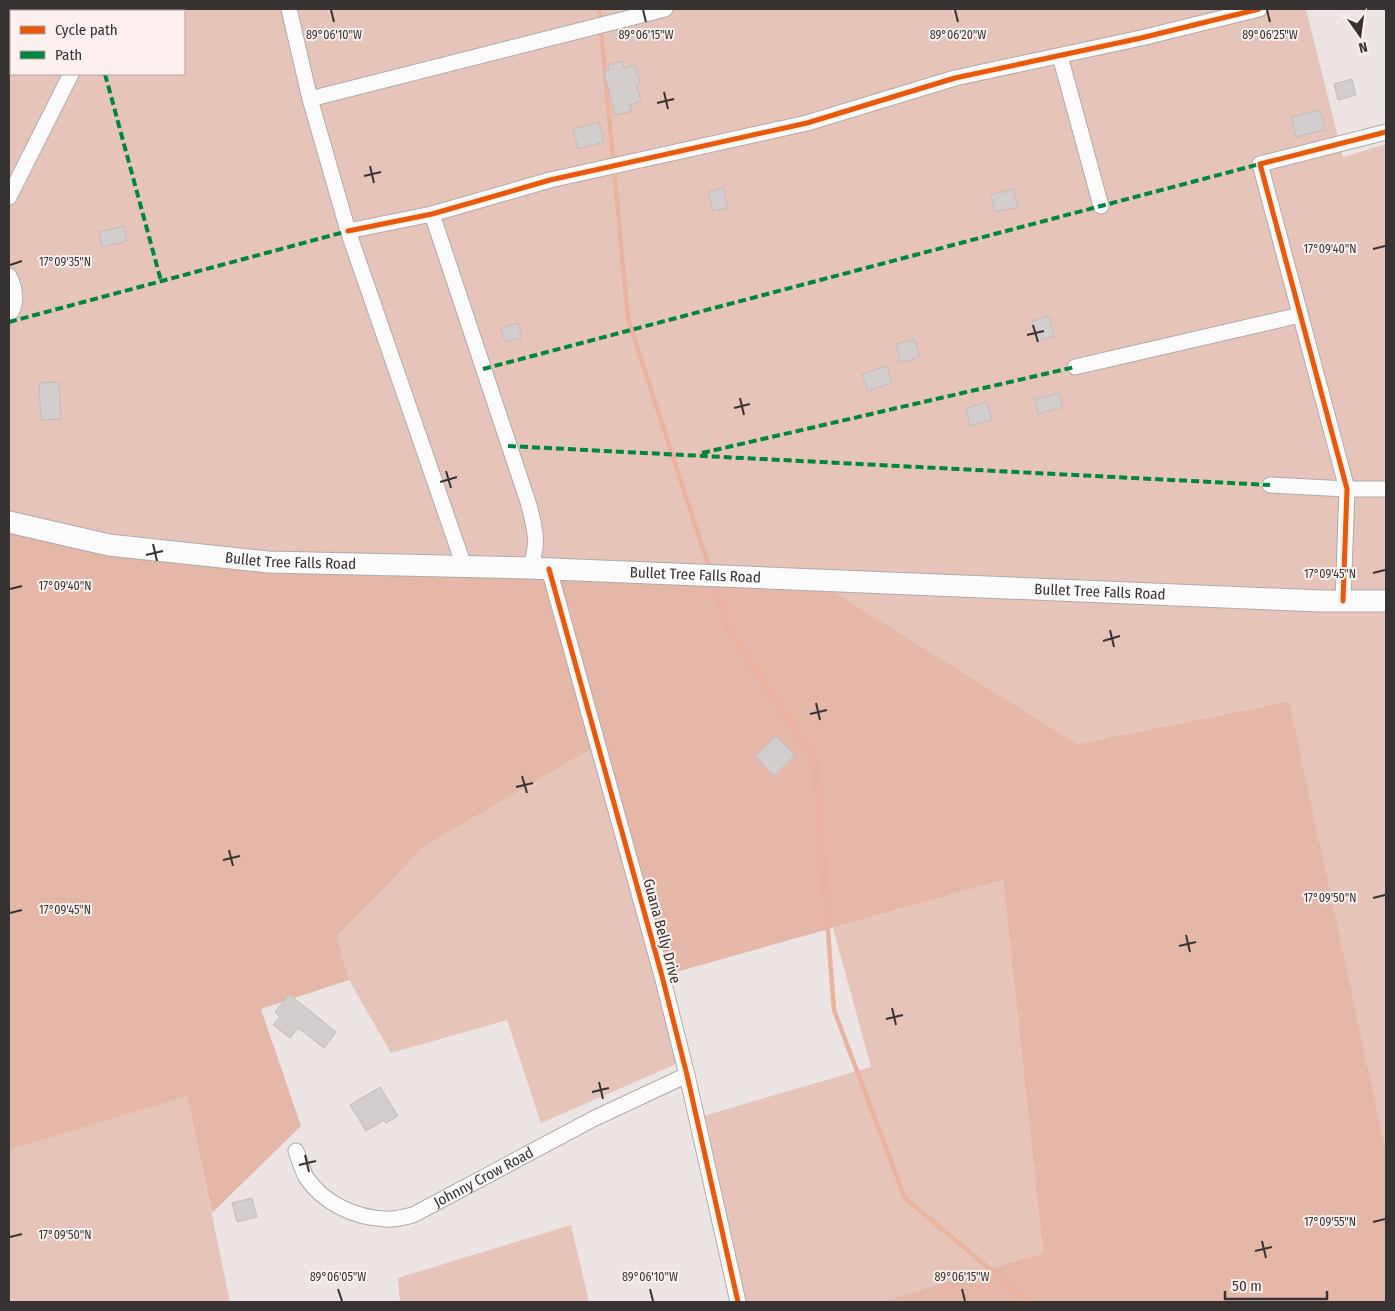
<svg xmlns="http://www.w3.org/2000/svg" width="1395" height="1311" font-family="'Fira Sans Condensed',sans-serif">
  <rect width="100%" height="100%" fill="#ece5e4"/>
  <g fill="#e6c4b9">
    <path d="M9,9H92L93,11H11V74H184V11H141L151,9H1306L1343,157L1386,144V1151L1288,701L1078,744L816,581L268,562L9,522Z"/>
    <path d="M597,744L683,1061L541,1123L507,1020L391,1053L349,980L337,936L425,846Z"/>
    <path d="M1003,880L1043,1253L880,1302H738L696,1118L871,1067L833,928Z"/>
    <path d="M187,1095L230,1302H9V1150Z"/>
    <path d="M571,1225L589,1302H400L398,1278Z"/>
  </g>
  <path fill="#e5b7a8" d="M9,522L109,545L816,581L1078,744L1289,701L1386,1151V1302H880L1043,1253L1003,880L662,976L597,745L425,846L337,936L349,980L261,1009L301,1126L212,1213L187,1096L9,1150Z"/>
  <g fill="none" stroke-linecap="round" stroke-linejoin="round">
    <g stroke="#ebb29f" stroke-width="4.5">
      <path d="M599,9L628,319L710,570"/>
      <path d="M714,583L729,629L815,761L834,1010L905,1198L1029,1302"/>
    </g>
  </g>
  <g fill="#d3cecd" stroke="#c1bcba">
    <path d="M622,61L624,68L635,65L640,83L636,84L641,101L630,105L632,111L615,115L604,72L609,70L608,65Z"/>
    <path d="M1352,79L1356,95L1338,100L1334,84Z"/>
    <path d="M1320,110L1325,130L1296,137L1291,117Z"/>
    <path d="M599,122L604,142L578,149L573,129Z"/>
    <path d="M723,188L728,208L713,211L708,192Z"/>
    <path d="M1013,189L1018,207L995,212L991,195Z"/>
    <path d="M124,226L127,241L102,247L99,232Z"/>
    <path d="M1049,316L1054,336L1037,341L1032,321Z"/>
    <path d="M518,323L522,338L505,342L501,328Z"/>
    <path d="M914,339L920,357L901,363L896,344Z"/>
    <path d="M887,366L892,383L868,391L862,374Z"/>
    <path d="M59,382L61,419L41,420L39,383Z"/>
    <path d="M1059,393L1063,407L1038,414L1035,399Z"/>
    <path d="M987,402L992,420L970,426L966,408Z"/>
    <path d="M776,736L795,755L774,776L755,756Z"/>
    <path d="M289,994L336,1032L324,1048L298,1028L290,1038L273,1025L280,1017L275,1012Z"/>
    <path d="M380,1087L398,1116L386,1123L384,1120L366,1131L350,1105Z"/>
    <path d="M252,1198L257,1217L237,1222L232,1203Z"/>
  </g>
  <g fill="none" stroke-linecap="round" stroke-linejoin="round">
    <defs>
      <g id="street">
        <path d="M289,9L310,99L348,231L464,566"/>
        <path d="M1060,56L1101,206"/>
        <path d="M310,99L665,9"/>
        <path d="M9,197L71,74"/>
        <path d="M432,214L529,505C535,530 540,544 529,568"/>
        <path d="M348,231L432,214L550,180L807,123L955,78L1141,38L1259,9"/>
        <path d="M9,276C15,287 18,305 9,315"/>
        <path d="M1075,367L1300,315"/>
        <path d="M1270,485L1347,489H1386"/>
        <path d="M549,569L662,976L687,1075L738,1302"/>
        <path d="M1343,601L1347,489L1260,164L1386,132"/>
        <path id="s1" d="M296,1151C299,1159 302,1169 306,1177C323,1203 355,1218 386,1219C394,1220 404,1217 413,1215L593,1119L687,1075"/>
      </g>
      <g id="secondary">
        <path id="s2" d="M9,522L109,545L268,562L529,568L1321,601H1386"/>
      </g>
    </defs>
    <use href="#street" stroke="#b0abaa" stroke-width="17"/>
    <use href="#secondary" stroke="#b0abaa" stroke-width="23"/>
    <use href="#street" stroke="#fcfbfb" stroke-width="15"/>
    <use href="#secondary" stroke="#fcfbfb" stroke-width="21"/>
    <g stroke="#00873e" stroke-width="4" stroke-dasharray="8 4" stroke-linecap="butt">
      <path d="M87,9L88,11"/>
      <path d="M105,74L161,281"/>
      <path d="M9,322L348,231"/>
      <path d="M483,369L1260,164"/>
      <path d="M508,446L1270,485"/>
      <path d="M702,453L1075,367"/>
    </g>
    <defs>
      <g id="cycleway">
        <path d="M348,231L432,214L550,180L807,123L955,78L1141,38L1259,9"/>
        <path d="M549,569L662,976L687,1075L738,1302"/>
        <path d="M1343,601L1347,489L1260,164L1386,132"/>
      </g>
    </defs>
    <use href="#cycleway" stroke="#fcf1ee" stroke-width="8"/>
    <use href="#cycleway" stroke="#e8590c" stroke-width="5"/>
  </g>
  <path fill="none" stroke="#373332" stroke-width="2" d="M331,10L334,22M643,10L646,22M955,10L958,22M1267,10L1270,22M664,92L668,109M657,103L674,99M370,166L374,183M364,176L381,172M1373,249L1385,246M10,265L22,261M1033,325L1038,342M1027,335L1044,331M740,398L744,415M734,408L750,404M446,471L451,488M440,482L457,477M153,544L157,561M146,555L163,551M1373,573L1385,570M10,589L22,586M1110,630L1114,647M1103,641L1120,636M816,703L820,720M810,714L827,710M522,776L527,793M516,787L533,783M229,850L233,866M223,860L240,856M1373,898L1385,895M10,913L22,910M1186,935L1190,952M1179,946L1196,942M892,1008L896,1025M886,1019L903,1015M599,1082L603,1099M592,1092L609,1088M305,1155L309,1172M299,1165L316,1161M1373,1222L1385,1219M10,1237L22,1234M1262,1241L1266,1258M1255,1251L1272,1247M338,1289L342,1301M650,1289L653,1301M962,1289L965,1301"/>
  <g text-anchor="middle" stroke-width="4" stroke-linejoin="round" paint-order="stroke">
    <g font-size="15" fill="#373332" stroke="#fcf1ee">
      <text dy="5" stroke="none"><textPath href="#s2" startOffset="285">Bullet Tree Falls Road</textPath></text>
      <text dy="5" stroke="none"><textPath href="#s2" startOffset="690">Bullet Tree Falls Road</textPath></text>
      <text dy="5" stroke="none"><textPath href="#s2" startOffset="1095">Bullet Tree Falls Road</textPath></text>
      <text transform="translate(662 931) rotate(75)" y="5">Guana Belly Drive</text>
      <text dy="5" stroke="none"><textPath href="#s1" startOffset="229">Johnny Crow Road</textPath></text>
    </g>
  </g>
  <g font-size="12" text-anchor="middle" fill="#373332" stroke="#fcf1ee" stroke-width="4" stroke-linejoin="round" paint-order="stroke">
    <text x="334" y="39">89°06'10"W</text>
    <text x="646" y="39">89°06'15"W</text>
    <text x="958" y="39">89°06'20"W</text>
    <text x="1270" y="39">89°06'25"W</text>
    <text x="1330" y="253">17°09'40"N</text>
    <text x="65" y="266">17°09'35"N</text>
    <text x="1330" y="578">17°09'45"N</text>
    <text x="65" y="590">17°09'40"N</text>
    <text x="1330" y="902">17°09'50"N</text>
    <text x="65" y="914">17°09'45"N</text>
    <text x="1330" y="1226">17°09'55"N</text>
    <text x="65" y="1239">17°09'50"N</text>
    <text x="338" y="1281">89°06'05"W</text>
    <text x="650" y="1281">89°06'10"W</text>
    <text x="962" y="1281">89°06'15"W</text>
  </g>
  <rect width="1395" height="1311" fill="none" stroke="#373332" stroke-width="20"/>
  <rect x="10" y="10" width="175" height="65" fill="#fcf1ee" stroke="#ada5a3"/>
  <rect x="20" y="26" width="25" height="8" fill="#e8590c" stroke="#ada5a3"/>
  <text x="55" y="35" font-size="15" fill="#373332">Cycle path</text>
  <rect x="20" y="51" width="25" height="8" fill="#00873e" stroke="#ada5a3"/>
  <text x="55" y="60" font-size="15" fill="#373332">Path</text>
  <g transform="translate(1360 35) rotate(166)" stroke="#fcf1ee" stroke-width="4" paint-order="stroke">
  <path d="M0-4L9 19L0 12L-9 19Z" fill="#373332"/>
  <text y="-8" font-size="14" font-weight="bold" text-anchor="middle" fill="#373332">N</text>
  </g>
  <path d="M1225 1291v8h102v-8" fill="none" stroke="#373332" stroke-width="2.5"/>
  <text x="1232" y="1291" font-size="15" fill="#373332" stroke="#fcf1ee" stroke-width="4" paint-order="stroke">50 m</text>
</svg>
